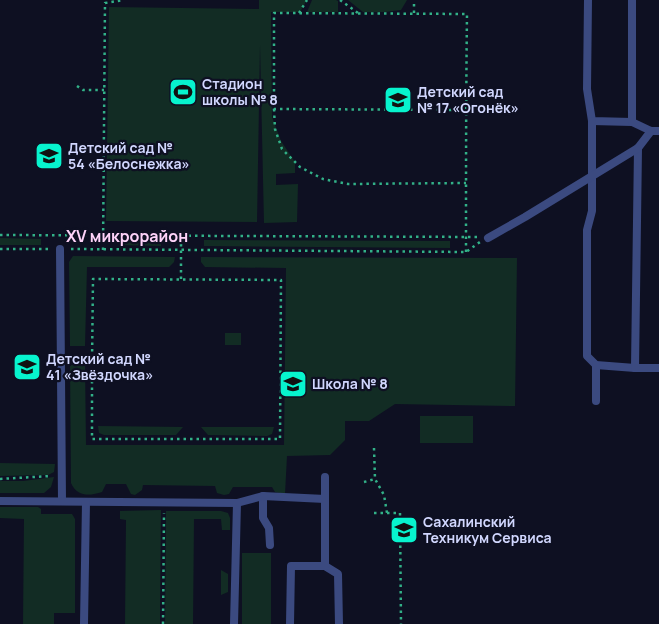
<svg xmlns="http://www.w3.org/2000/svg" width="659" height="624" font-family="Manrope,sans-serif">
  <rect width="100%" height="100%" fill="#0e1022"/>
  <g fill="#122c24">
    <path d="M259,0H307L300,12H271L272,117L281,141L295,162V173L276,174V185L298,184L297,222L264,223L260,45L257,222L106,221L109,7L259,9Z"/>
    <path d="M312,0H336L338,1V12H307Z"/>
    <path d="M348,0H407L401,10L385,12H363Z"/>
    <path d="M0,238L41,239V245H0Z"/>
    <path d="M119,239L161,240V246L119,245Z"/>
    <path d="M204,240L450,241V248L204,246Z"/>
    <path d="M73,256L175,257L174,262L169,267H87L85,346H70L69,262Z"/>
    <path d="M201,257L517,258L515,406L395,404L369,421H345V440L330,455L287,456L285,494L275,492L272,487H233L229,494L224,495L217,493L215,486L143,485L142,490L135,495L131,494L126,484H106L102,492C90,496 77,497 71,483L70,365L85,364L86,445H284L286,268L205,267L201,262Z"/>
    <rect x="225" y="333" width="16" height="12"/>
    <rect x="420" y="416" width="53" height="27"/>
    <path d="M98,426L183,427L176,435H104L99,433Z"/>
    <path d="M201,427H274L272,434L267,436L208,435Z"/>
    <path d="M0,463L55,464L54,472L48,475L0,476Z"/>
    <path d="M54,477L51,487L44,493H0V481H23Z"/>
    <path d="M0,507H38L41,509V514H72L75,519V613H54V624H23L24,519L0,518Z"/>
    <path d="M161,510L160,624H125L126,520L120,519V511Z"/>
    <path d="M166,511H221L228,513L230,518V530H222L221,519H194L193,624H165Z"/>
    <rect x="242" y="553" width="29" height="71"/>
    <path d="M221,570L228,574V592L221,595Z"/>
  </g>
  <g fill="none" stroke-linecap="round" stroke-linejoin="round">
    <g stroke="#32b188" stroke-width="2.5" stroke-dasharray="2.5 4" stroke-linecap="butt">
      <path d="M340,0L358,13"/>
      <path d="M299,13L307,0"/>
      <path d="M414,13V0"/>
      <path d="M77,86L83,90H104"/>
      <path d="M274,109L275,129L282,149L300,167L323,179L348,184L466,183"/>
      <path d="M0,235L479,237"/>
      <path d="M0,249H51"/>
      <path d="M71,249L466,252L480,242"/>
      <path d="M103,250L105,3L124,0"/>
      <path d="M466,252C466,173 466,94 467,14L274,13V109L466,110"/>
      <path d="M181,279V236"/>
      <path d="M70,362H92L93,279L281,280L280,439H92V362"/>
      <path d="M374,448L375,479L384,495L387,513"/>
      <path d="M0,479L51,476"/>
      <path d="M364,482L375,479"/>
      <path d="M374,513H400L401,624"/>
      <path d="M163,624L164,513"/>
    </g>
    <g stroke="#3b4a80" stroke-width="8">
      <path d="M588,0L587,89L592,121L632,122"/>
      <path d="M632,0V122L651,131H659"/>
      <path d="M592,121V211L587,230V356L596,365L635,368"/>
      <path d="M638,148L635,368H659"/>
      <path d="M488,238L525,217L638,148L651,131"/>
      <path d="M60,249L62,501"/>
      <path d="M596,401V365"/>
      <path d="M263,496V518L269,528L270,545"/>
      <path d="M0,501L237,503L263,496L325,499"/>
      <path d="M325,566L338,574L339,624"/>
      <path d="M84,624L86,502"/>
      <path d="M234,624L237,503"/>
      <path d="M290,624L291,566H325V477"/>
    </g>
  </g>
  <defs>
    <symbol id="stadium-square" viewBox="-11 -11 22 22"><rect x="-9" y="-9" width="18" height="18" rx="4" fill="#07f4ce" stroke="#0e1022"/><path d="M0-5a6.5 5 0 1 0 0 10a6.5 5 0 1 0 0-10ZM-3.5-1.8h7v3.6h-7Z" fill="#111"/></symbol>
    <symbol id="school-square" viewBox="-11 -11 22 22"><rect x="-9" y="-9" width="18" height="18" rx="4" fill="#07f4ce" stroke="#0e1022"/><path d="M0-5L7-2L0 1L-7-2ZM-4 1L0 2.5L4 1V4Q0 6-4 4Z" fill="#111"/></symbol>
    <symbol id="university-square" viewBox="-11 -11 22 22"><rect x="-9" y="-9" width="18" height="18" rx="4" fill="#07f4ce" stroke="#0e1022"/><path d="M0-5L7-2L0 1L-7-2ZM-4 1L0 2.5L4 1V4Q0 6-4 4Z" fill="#111"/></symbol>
  </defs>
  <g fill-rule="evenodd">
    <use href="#stadium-square" x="167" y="76" width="32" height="32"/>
    <use href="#school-square" x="382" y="84" width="32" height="32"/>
    <use href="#school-square" x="33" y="140" width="32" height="32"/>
    <use href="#school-square" x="11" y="351" width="32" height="32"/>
    <use href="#school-square" x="277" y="368" width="32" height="32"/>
    <use href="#university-square" x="388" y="514" width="32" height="32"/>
  </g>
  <g text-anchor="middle" stroke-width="4.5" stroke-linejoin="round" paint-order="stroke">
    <g font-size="14" font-weight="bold" fill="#d1d7fe" stroke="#0e1022" text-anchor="start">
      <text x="202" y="89">Стадион<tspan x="202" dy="16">школы № 8</tspan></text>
      <text x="417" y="97">Детский сад<tspan x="417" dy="16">№ 17 «Огонёк»</tspan></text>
      <text x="68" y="153">Детский сад №<tspan x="68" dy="16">54 «Белоснежка»</tspan></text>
      <text x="46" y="364">Детский сад №<tspan x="46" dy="16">41 «Звёздочка»</tspan></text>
      <text x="312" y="389">Школа № 8</text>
      <text x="423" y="527">Сахалинский<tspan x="423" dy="16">Техникум Сервиса</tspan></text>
    </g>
    <g font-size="16" font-weight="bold" fill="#fed3f9" stroke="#0e1022">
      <text x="127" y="242">XV микрорайон</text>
    </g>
  </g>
</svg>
